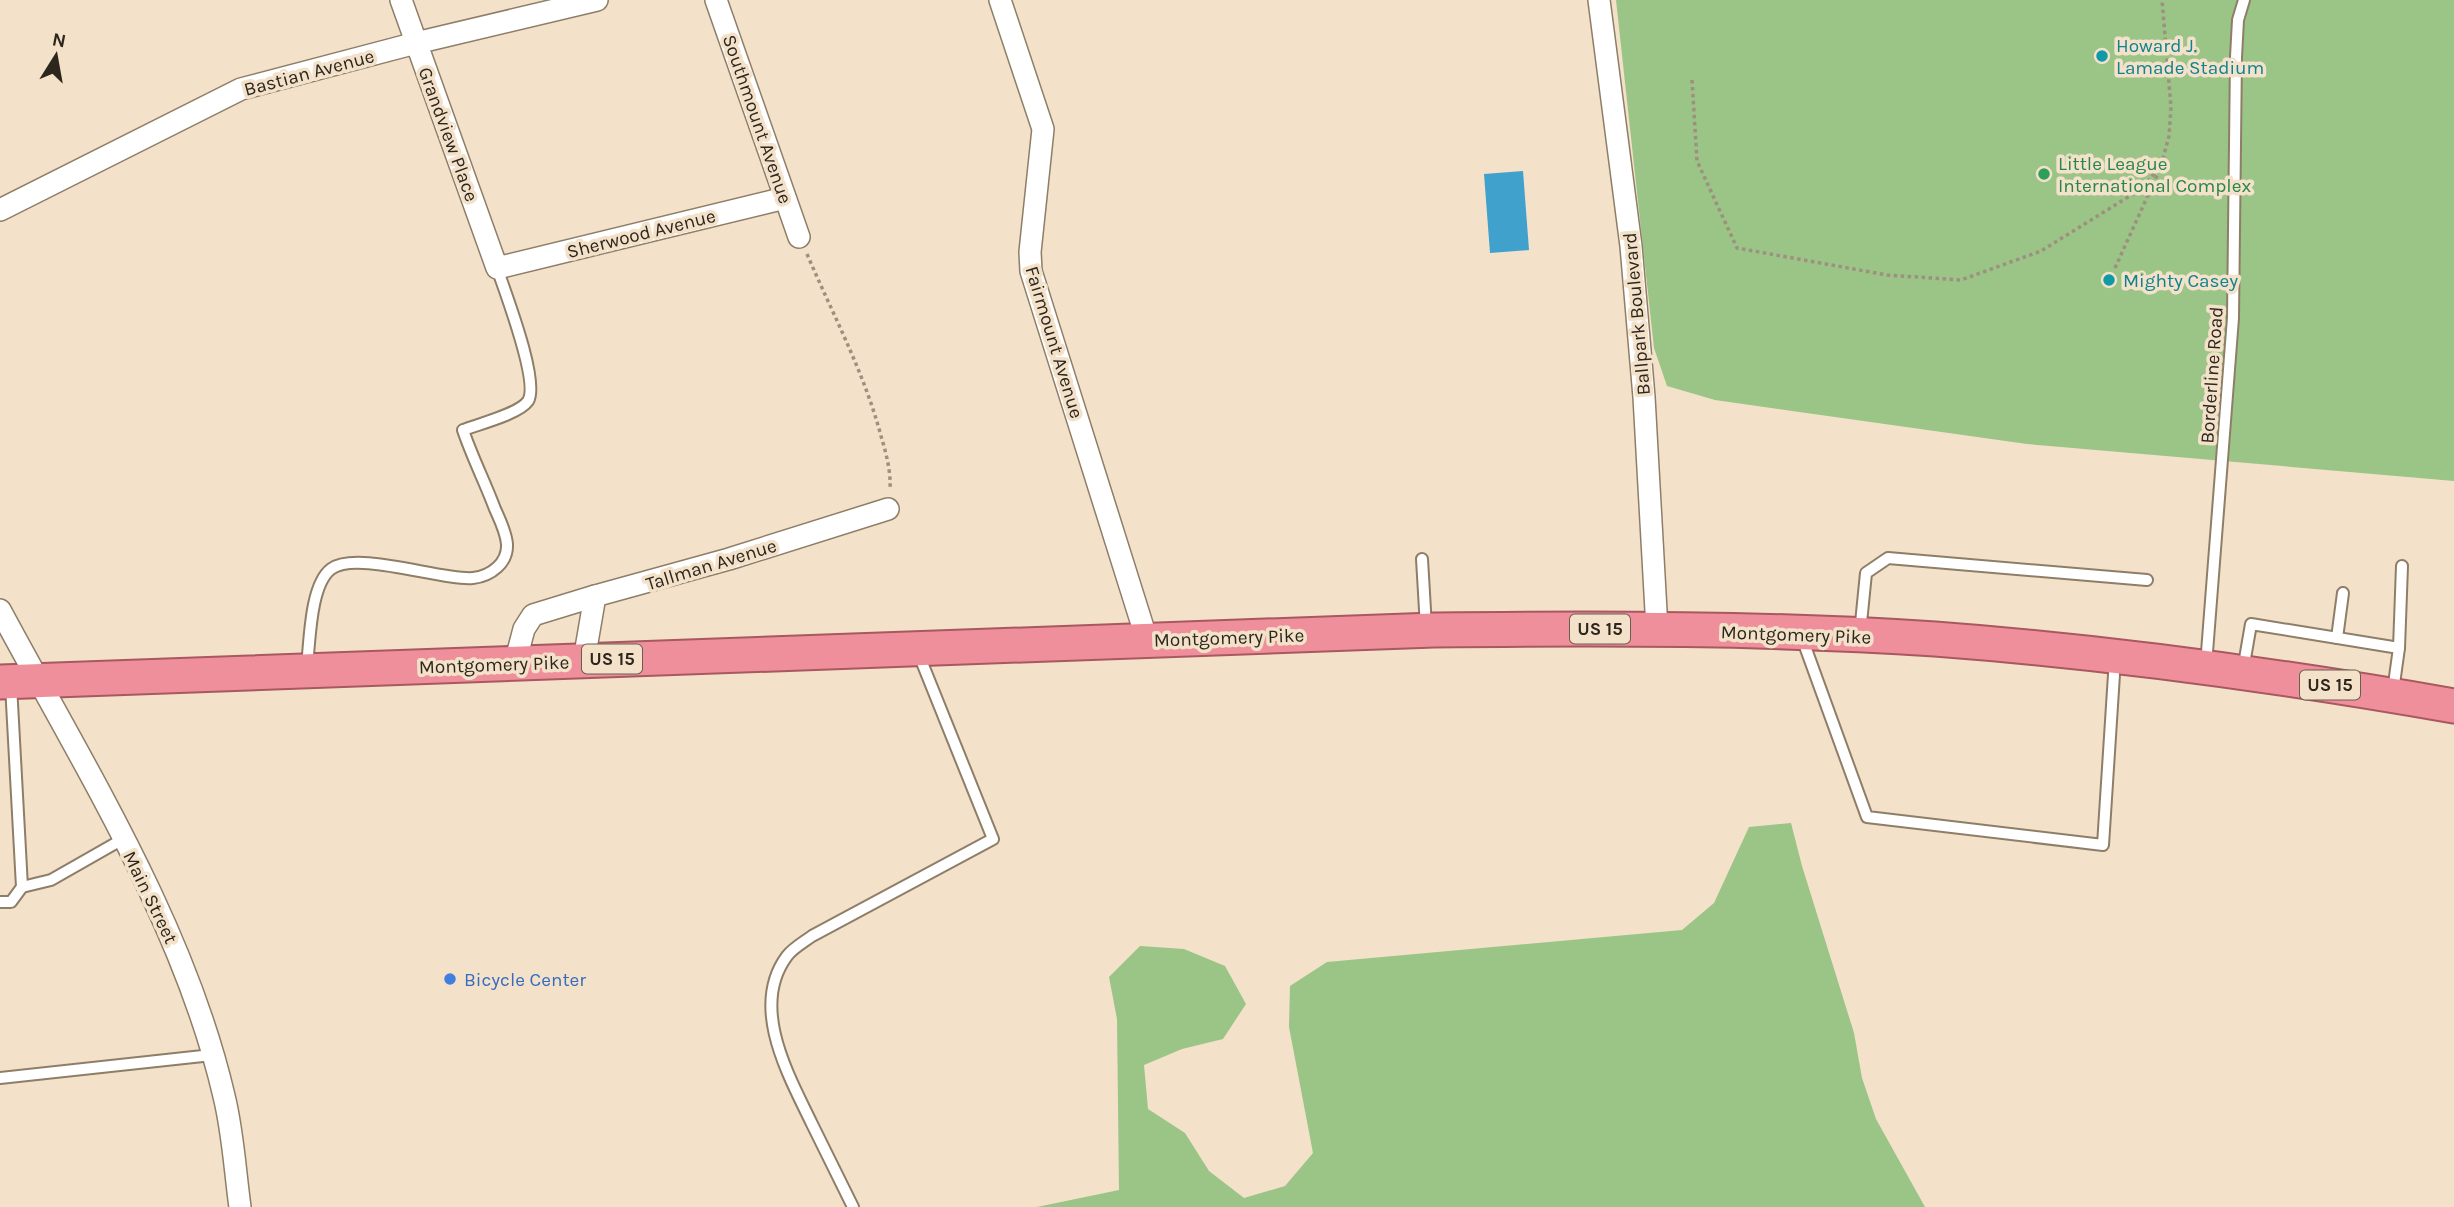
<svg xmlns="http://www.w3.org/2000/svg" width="2454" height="1207" font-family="Karla,sans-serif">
  <rect width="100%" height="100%" fill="#f3e1c9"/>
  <g fill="#9bc487">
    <path d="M1616,0H2454V481L2027,444L1715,400L1667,386L1654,348Z"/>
    <path d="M1791,823L1802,866L1854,1033L1862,1078L1876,1119L1925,1207H1037L1119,1190L1117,1019L1109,977L1140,946L1184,949L1225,966L1246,1004L1223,1039L1182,1049L1144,1065L1148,1109L1185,1133L1209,1171L1244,1198L1285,1186L1313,1153L1289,1027L1290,986L1327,962L1682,930L1714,903L1749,827Z"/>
  </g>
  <path fill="#41a1cd" d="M1523,171L1529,250L1490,253L1484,174Z"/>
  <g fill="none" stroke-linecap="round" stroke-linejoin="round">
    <defs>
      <g id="service">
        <path d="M1422,559L1426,627"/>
        <path d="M1860,633L1866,573L1888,558L2147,580"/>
        <path d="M1802,638L1867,817L2103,845L2115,659"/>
        <path d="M2337,638L2343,593"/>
        <path d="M2399,648L2402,566"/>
        <path d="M307,665C310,641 310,585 331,569C356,550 443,581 473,578C491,576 508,563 507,544C506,532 500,520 495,509C485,482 472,457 463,430C479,424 519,414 528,401C540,382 505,292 497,268"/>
        <path d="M2206,665L2233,318L2236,57L2238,20L2244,0"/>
        <path d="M2243,670L2251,624L2399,648L2393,691"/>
        <path d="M22,887L51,880L123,839"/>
        <path d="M0,902H11L22,887L11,685"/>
        <path d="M0,1078L212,1055"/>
        <path d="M853,1207C839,1179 826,1152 812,1124C789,1076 749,1007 787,956C793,948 804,942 812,936L993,839L919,655"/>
      </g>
      <g id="minor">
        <path d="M401,0L497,268L785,198"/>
        <path d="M716,0L799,237"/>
        <path d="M1000,0L1043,129L1030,252L1031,271L1147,640"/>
        <path d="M1599,0L1631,246L1644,397L1657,629"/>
        <path d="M0,210L241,89L416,43L597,0"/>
        <path d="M0,610C83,765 184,924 224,1096C233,1132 235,1171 240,1207"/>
        <path d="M584,660L595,596L729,559L888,509"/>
        <path d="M515,663L524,629L533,615L595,596"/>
      </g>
      <path id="trunk" d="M0,682L1434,630C1601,628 1769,628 1935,639C2109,652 2283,676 2454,706"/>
    </defs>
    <use href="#service" stroke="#8e7e68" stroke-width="14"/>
    <use href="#minor" stroke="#8e7e68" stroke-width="24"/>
    <use href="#trunk" stroke="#a8585f" stroke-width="37"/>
    <g stroke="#9d907f" stroke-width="3.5" stroke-dasharray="3.5 3.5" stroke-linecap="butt">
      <path d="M1692,80L1697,161L1737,248L1887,275L1961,280L2041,251L2141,189L2161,166L2169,136L2171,107L2162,0"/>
      <path d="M807,254C833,315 864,372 881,436C886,453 891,471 890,489"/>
      <path d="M2115,268L2159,171"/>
    </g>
    <use href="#service" stroke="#fff" stroke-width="10"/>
    <use href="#minor" stroke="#fff" stroke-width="21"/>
    <use href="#trunk" stroke="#ef8f9b" stroke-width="33"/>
  </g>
  <g fill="#0f9aa8" stroke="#f3e1c9" stroke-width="2.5">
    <circle cx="2102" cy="56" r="7"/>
    <circle cx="2109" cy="280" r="7"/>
  </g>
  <circle fill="#2e9e5b" stroke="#f3e1c9" stroke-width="2.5" cx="2044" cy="174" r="7"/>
  <circle fill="#3f7fe0" stroke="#f3e1c9" stroke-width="2.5" cx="450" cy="979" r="7"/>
  <g text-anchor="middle" stroke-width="7" stroke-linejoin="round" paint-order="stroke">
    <g fill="#f3e1c9" stroke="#685e51" stroke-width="2">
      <rect x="1570" y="614.5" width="60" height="29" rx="5"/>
      <rect x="582" y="644.5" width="60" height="29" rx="5"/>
      <rect x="2300" y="670.5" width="60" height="29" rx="5"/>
    </g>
    <g font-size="18" font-weight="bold" fill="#2c261d">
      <text x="1600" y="635">US 15</text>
      <text x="612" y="665">US 15</text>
      <text x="2330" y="691">US 15</text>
    </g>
    <g font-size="19" fill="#0d838f" stroke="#f3e1c9" text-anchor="start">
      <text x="2116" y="52">Howard J.<tspan x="2116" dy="22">Lamade Stadium</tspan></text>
      <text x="2123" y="287">Mighty Casey</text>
    </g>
    <g font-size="19" fill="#2c261d" stroke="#f3e1c9">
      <text transform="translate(309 72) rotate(-15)" y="7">Bastian Avenue</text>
      <text transform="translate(758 119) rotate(71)" y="7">Southmount Avenue</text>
      <text transform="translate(449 134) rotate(70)" y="7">Grandview Place</text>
      <text transform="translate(641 233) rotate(-14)" y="7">Sherwood Avenue</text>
      <text transform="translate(1636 314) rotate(-95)" y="7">Ballpark Boulevard</text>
      <text transform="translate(1055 342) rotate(73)" y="7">Fairmount Avenue</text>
      <text transform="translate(2211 375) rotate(-86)" y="7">Borderline Road</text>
      <text transform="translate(711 564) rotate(-17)" y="7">Tallman Avenue</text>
      <text transform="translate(1796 634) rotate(2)" y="7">Montgomery Pike</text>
      <text transform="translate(1229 637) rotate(-2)" y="7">Montgomery Pike</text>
      <text transform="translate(494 664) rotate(-2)" y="7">Montgomery Pike</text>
      <text transform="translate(151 897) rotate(64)" y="7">Main Street</text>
    </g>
    <g font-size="19" fill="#27864d" stroke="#f3e1c9" text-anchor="start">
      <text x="2058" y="170">Little League<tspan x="2058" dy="22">International Complex</tspan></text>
    </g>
    <g font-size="19" fill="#366cbe" stroke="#f3e1c9" text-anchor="start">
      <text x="464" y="986">Bicycle Center</text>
    </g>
  </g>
  <g transform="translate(56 56) rotate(11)" stroke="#f3e1c9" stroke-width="5" paint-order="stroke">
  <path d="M0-5L12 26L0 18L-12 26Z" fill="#2c261d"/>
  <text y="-10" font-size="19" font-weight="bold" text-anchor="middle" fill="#2c261d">N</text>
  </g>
</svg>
